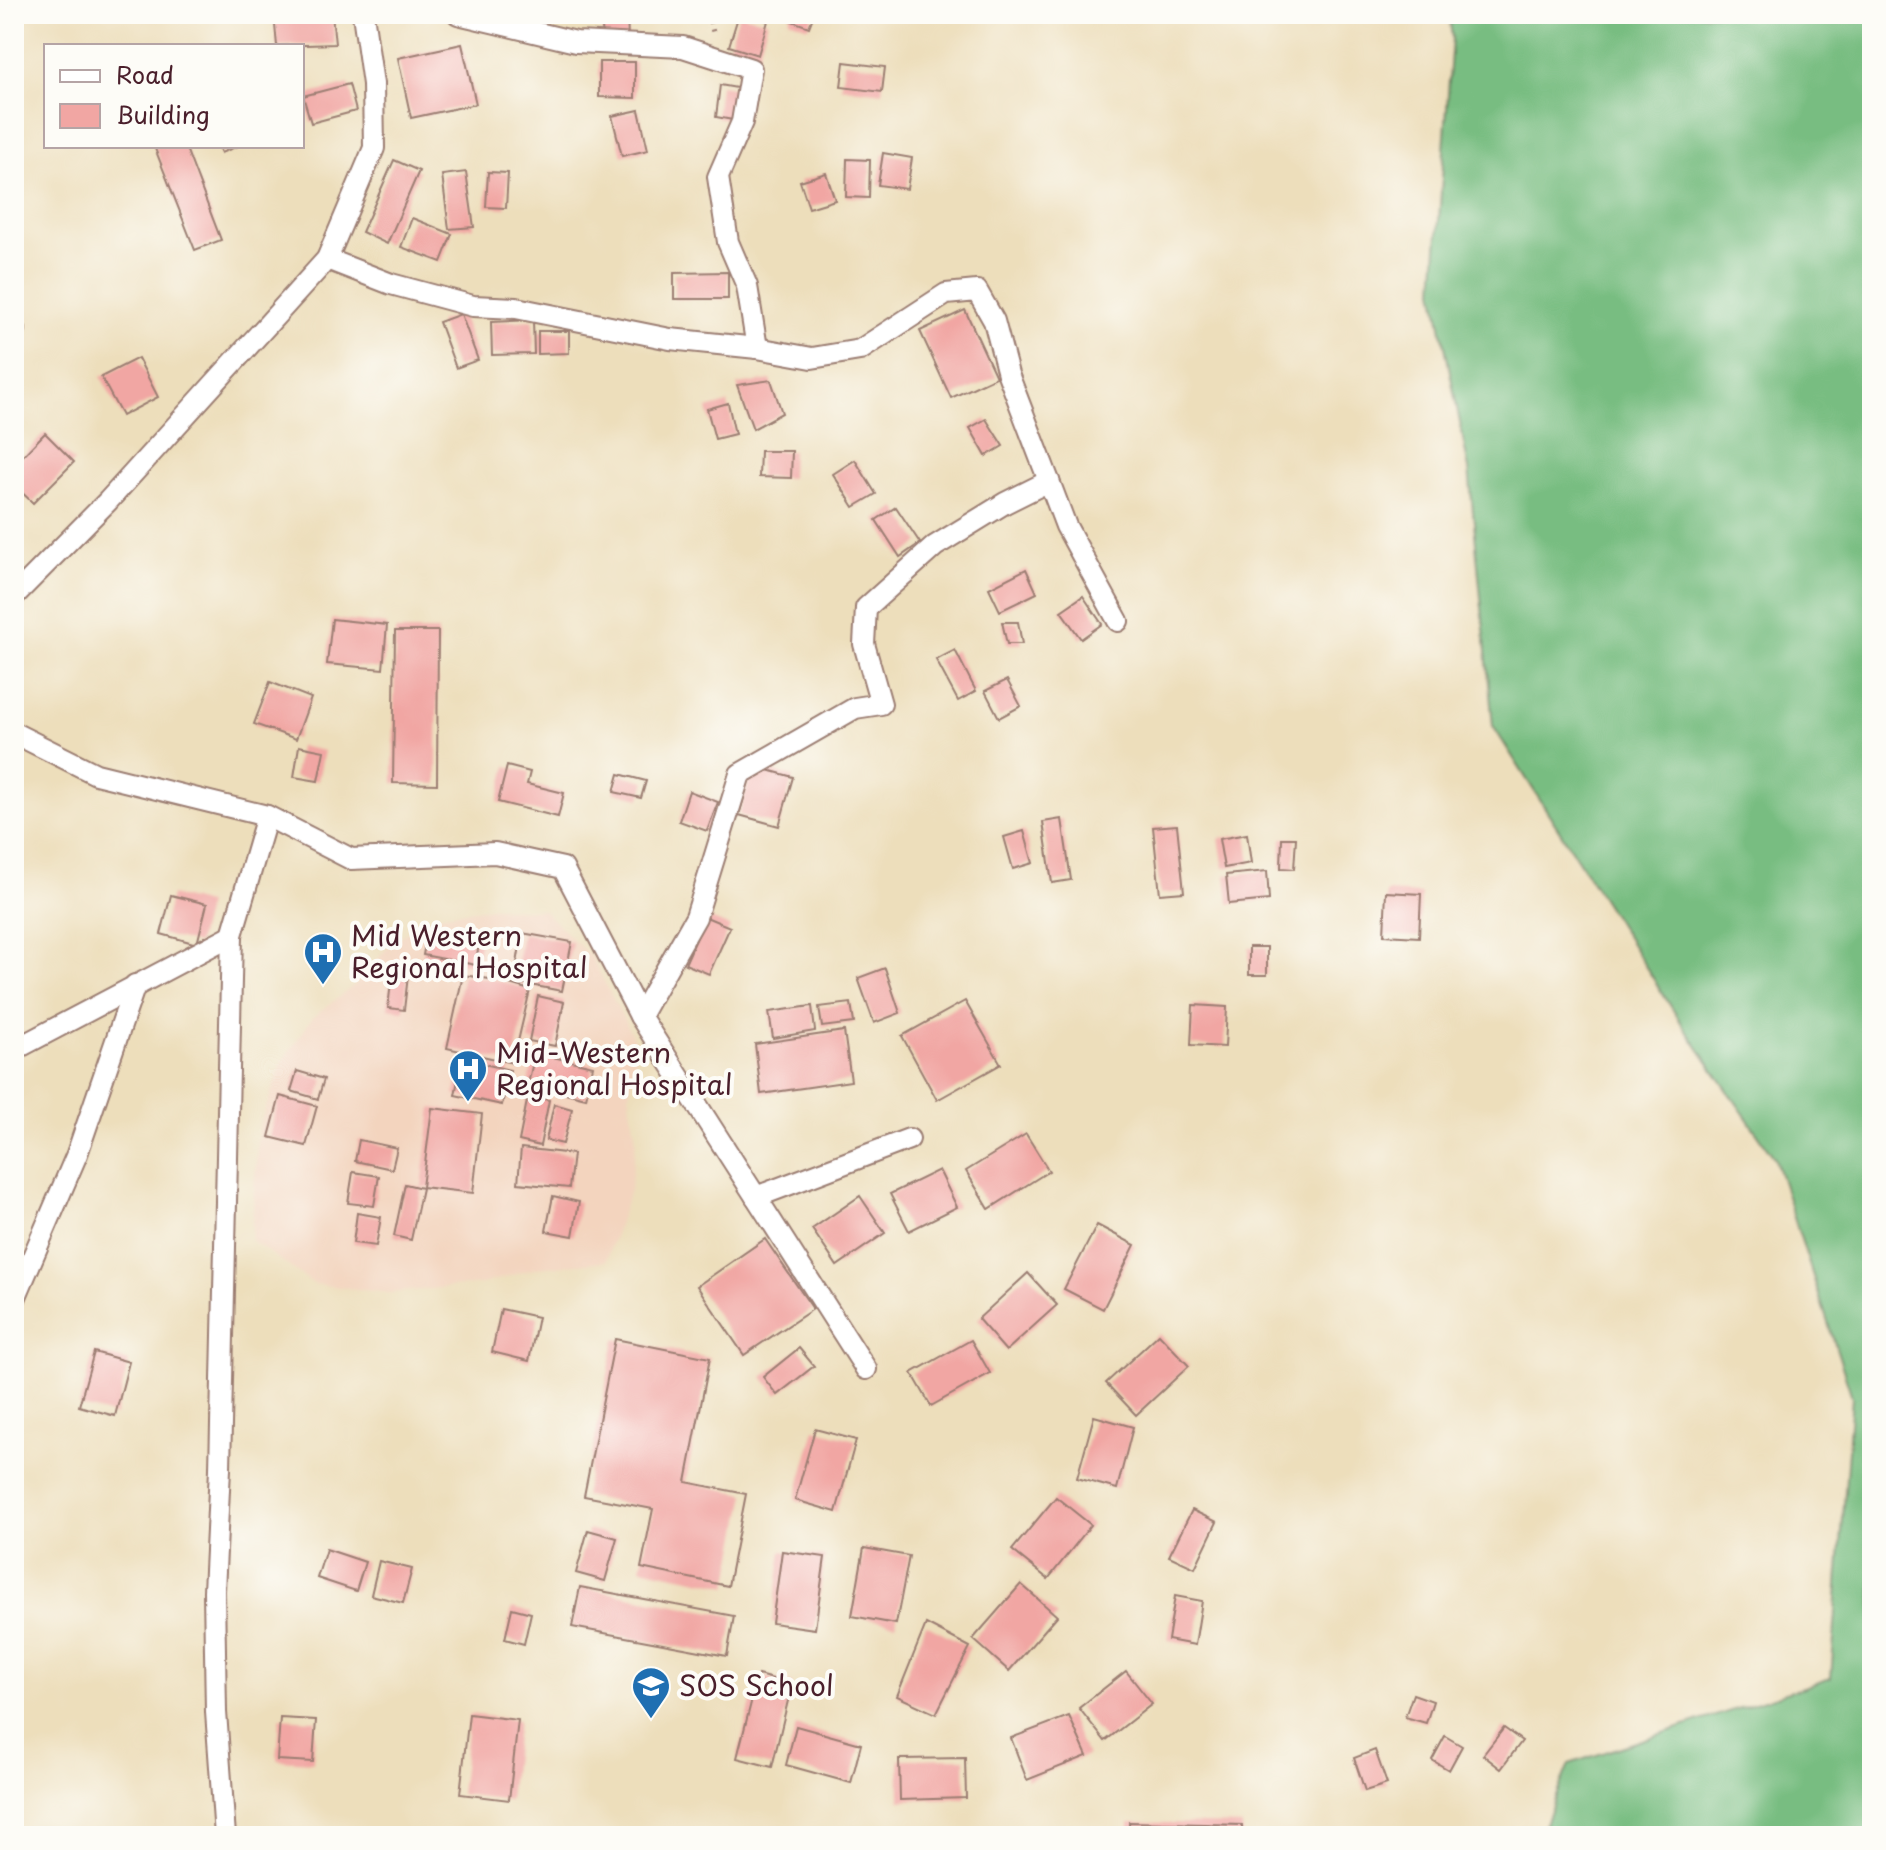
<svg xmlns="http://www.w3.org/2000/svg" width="1886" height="1850" font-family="'Playpen Sans',sans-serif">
  <rect width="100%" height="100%" fill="#fdfcf7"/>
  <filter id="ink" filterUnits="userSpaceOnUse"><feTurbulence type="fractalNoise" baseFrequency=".0125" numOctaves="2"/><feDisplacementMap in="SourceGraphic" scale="16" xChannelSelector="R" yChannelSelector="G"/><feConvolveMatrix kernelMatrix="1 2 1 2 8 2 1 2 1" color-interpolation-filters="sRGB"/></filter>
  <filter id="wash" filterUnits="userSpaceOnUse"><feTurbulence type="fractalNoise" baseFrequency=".006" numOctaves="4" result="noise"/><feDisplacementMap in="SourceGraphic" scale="32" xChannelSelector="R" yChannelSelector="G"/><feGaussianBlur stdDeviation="1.8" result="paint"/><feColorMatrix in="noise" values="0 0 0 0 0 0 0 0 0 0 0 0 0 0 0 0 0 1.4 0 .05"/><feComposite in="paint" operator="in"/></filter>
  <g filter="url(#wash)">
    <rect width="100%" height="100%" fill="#eddebb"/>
    <path fill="#f3d4be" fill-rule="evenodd" d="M491,908L543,910L592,958L638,1047L629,1094L636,1141L630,1190L606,1261L537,1268L482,1284L389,1293L314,1284L251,1240L258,1129L283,1061L313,1017L356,984L394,940L438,915ZM463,975L496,980L530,990L513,1063L447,1048ZM296,1072L324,1079L318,1099L291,1091ZM280,1096L316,1106L306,1146L270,1136ZM359,1140L397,1148L392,1169L355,1161ZM353,1172L378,1176L374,1206L349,1202ZM357,1214L380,1217L376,1246L353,1242Z"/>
    <path fill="#78bd81" stroke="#616e56" stroke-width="2" d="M1449,14H1872V1836H1540L1569,1764L1831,1678L1852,1397L1775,1159L1682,1024L1493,726L1469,469L1434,290L1452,38Z"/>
    <g id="blocks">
      <g fill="#f1a6a3">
        <path d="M274,14H332L335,44L277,46Z"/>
        <path d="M601,14H627L628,39L603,40Z"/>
        <path d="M739,14L768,21L758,55L729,46Z"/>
        <path d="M791,14H814L809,27L789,20Z"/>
        <path d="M462,44L476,104L411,118L398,58Z"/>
        <path d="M599,62H635V98L599,97Z"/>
        <path d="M844,62L885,67L882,92L841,87Z"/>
        <path d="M349,84L356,111L311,123L303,96Z"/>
        <path d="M720,85L737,88L733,120L716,117Z"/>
        <path d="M639,110L648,150L622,156L612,116Z"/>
        <path d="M154,146H185L221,240L195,250Z"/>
        <path d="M218,146H238L221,153Z"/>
        <path d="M883,153L912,158L907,189L878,185Z"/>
        <path d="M847,159L870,160L869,198L846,197Z"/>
        <path d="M394,160L419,171L387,244L362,232Z"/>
        <path d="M466,172L474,227L449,229L442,175Z"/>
        <path d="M488,172L508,173L506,208L486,207Z"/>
        <path d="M826,173L835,200L809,208L800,181Z"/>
        <path d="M412,218L452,234L441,262L401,247Z"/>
        <path d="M728,272V299H674V273Z"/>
        <path d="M965,310L996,377L951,398L920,331Z"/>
        <path d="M461,314L478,360L456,368L439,322Z"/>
        <path d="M533,320L534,354L492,355L491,322Z"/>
        <path d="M538,331H569V353L538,354Z"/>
        <path d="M138,358L158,397L122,416L101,377Z"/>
        <path d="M771,380L782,413L753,429L737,385Z"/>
        <path d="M728,403L735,434L715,439L707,409Z"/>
        <path d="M986,419L1003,446L986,456L970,428Z"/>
        <path d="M45,433L74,462L33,503L14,485V465Z"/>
        <path d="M760,451H792L791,478L759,477Z"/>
        <path d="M855,460L876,494L854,507L833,474Z"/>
        <path d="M896,507L920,543L900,557L876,520Z"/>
        <path d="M1026,569L1037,593L1000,611L989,588Z"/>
        <path d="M1083,596L1102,624L1081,639L1061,611Z"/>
        <path d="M332,619L387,625L383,669L327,664Z"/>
        <path d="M1002,622H1018L1022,644H1007Z"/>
        <path d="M395,631H438L437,784L393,783Z"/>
        <path d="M955,650L976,691L958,701L936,660Z"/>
        <path d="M1007,680L1021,706L999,718L985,691Z"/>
        <path d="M270,682L311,698L296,739L254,724Z"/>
        <path d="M299,746L324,751L318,781L294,777Z"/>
        <path d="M507,766L530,772L527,784L564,793L558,817L498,802Z"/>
        <path d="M753,766L793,777L779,826L739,815Z"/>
        <path d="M619,774L646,781L641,798L614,792Z"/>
        <path d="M689,791L718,802L707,831L679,821Z"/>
        <path d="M1062,819L1071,880L1052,883L1043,822Z"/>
        <path d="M1177,825L1184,892L1160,894L1153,827Z"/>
        <path d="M1024,831L1033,863L1013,869L1004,837Z"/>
        <path d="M1247,834L1251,863L1224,868L1219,839Z"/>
        <path d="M1282,838H1296L1294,869L1281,868Z"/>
        <path d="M1267,871L1269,900L1229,904L1226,875Z"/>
        <path d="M1386,892L1421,894L1419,937L1384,935Z"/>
        <path d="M171,895L207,904L197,944L161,934Z"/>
        <path d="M706,917L730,927L709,974L685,964Z"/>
        <path d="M427,933L479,942L476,965L423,955Z"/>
        <path d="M522,933L572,942L562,991L514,982Z"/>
        <rect x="1249" y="947" width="18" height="28"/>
        <path d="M393,965L409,967L404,1010L388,1008Z"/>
        <path d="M885,968L900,1013L874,1023L858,978Z"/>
        <path d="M463,975L496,980L530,990L513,1063L447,1048Z"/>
        <path d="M538,996L564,1002L555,1046L529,1041Z"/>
        <path d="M965,1001L1001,1064L937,1100L902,1036Z"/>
        <path d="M851,1003L854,1023L822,1027L819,1007Z"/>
        <path d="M1193,1005L1227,1007L1225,1047L1191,1045Z"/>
        <path d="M812,1006L815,1031L773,1038L769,1012Z"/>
        <path d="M844,1031L851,1081L761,1094L755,1044Z"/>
        <path d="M535,1053L593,1066L586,1098L528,1084Z"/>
        <path d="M462,1059L510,1070L502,1105L455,1095Z"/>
        <path d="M297,1071L324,1079L318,1099L291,1091Z"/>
        <path d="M280,1096L317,1106L306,1146L269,1137Z"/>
        <path d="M528,1096L549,1100L540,1146L519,1141Z"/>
        <path d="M554,1104L572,1109L563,1144L546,1140Z"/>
        <path d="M432,1108L482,1114L473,1193L422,1187Z"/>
        <path d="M1026,1134L1049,1171L989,1209L966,1171Z"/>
        <path d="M359,1140L397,1148L392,1169L355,1161Z"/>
        <path d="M521,1148L573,1154L569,1188L518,1183Z"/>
        <path d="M939,1170L957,1207L909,1231L890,1194Z"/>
        <path d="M353,1172L379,1176L374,1206L348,1203Z"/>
        <path d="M405,1184L422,1188L411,1240L394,1236Z"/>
        <path d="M553,1196L579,1202L573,1236L546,1231Z"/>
        <path d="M860,1196L885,1233L837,1266L812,1229Z"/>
        <path d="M357,1213L381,1217L376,1246L353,1243Z"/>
        <path d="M1097,1225L1135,1245L1103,1309L1064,1289Z"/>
        <path d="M765,1239L813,1309L744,1355L697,1286Z"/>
        <path d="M1028,1273L1057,1305L1006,1351L978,1319Z"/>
        <path d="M501,1309L538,1317L529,1361L492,1352Z"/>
        <path d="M1159,1334L1189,1366L1136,1415L1106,1383Z"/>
        <path d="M615,1339L710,1358L686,1482L746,1494L728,1586L641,1568L653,1509L584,1496Z"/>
        <path d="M971,1340L990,1373L931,1406L912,1373Z"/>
        <path d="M799,1348L814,1366L777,1395L763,1377Z"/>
        <path d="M94,1352L129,1362L115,1416L79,1406Z"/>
        <path d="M1094,1416L1133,1427L1117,1489L1077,1478Z"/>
        <path d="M815,1429L856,1440L836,1512L795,1500Z"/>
        <path d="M1056,1497L1091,1525L1048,1579L1012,1550Z"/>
        <path d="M1192,1510L1217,1522L1195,1568L1169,1556Z"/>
        <path d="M588,1530L617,1538L605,1581L576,1573Z"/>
        <path d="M864,1548L909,1556L896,1624L852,1616Z"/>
        <path d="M326,1549L365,1562L356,1591L317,1578Z"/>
        <path d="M782,1551L825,1557L815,1629L772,1623Z"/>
        <path d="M379,1561L412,1569L403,1603L371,1595Z"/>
        <path d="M1021,1584L1057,1616L1009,1671L973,1639Z"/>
        <path d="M580,1587L734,1616L727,1656L572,1627Z"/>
        <path d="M1175,1596L1202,1601L1195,1645L1168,1640Z"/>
        <path d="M512,1608L531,1613L524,1644L505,1639Z"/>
        <path d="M926,1624L970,1647L936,1714L897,1696Z"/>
        <path d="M1126,1671L1152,1704L1105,1741L1079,1708Z"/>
        <path d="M758,1675L792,1684L772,1767L737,1758Z"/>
        <path d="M1413,1694L1433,1701L1426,1723L1405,1717Z"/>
        <path d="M469,1714L518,1720L509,1800L460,1794Z"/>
        <path d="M1069,1716L1087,1756L1027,1780L1011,1738Z"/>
        <path d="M280,1718L316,1720L313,1762L277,1760Z"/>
        <path d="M796,1726L861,1744L851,1783L786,1765Z"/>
        <path d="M1504,1728L1522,1741L1501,1769L1483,1755Z"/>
        <path d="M1445,1736L1462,1746L1449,1770L1432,1760Z"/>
        <path d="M1375,1750L1387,1784L1365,1791L1354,1758Z"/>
        <path d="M965,1758L966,1798L900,1800L899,1759Z"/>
        <path d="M1129,1822L1242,1825V1836H1129Z"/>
        <rect x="1485" y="1833" width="20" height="3"/>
      </g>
    </g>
  </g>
  <g filter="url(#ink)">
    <use href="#blocks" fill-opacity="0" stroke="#9c7e73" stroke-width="2"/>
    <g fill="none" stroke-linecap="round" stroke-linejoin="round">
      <defs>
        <g id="street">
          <path d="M458,14L576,42L683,47L751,69L742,122L718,177L728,242L747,286L757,348"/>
          <path d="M327,259L391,284L473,306L516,308L670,339L757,348L812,358L860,350L946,294L977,291L994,321L1008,374L1049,481"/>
          <path d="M14,327L15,329"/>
          <path d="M14,596L108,501L327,259L374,148L373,84L363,14"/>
          <path d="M14,733L96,774L267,816L351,859L495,853L563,868L640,1016L756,1197L909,1139"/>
          <path d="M640,1016L696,917L740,774L855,708L881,704L864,644L866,608L935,546L1005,503L1049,481L1066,526L1118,621"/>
          <path d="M14,1050L232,935"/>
          <path d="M756,1197L866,1369"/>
          <path d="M14,1301L77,1154L135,985"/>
          <path d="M225,1836L216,1712L214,1591L220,1469L232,935L267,816"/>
        </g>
      </defs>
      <use href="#street" stroke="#9c7e73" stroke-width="24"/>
      <path stroke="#9c7e73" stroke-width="5" stroke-dasharray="2 6" stroke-linecap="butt" d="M708,14L713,32"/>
      <use href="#street" stroke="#fff" stroke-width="20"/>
    </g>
  </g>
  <defs>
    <symbol id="hospital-pin" viewBox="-11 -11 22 30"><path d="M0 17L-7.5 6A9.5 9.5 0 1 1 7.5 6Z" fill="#1f6fb2" stroke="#fdfcf7"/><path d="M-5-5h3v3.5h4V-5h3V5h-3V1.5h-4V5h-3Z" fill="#fff"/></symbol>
    <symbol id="school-pin" viewBox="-11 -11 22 30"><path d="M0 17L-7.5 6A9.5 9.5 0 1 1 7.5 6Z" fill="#1f6fb2" stroke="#fdfcf7"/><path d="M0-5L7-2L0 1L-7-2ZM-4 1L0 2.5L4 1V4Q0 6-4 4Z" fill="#fff"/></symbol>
  </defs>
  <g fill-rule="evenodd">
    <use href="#hospital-pin" x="301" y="930" width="44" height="60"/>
    <use href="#hospital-pin" x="446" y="1047" width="44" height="60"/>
    <use href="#school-pin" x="629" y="1664" width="44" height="60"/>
  </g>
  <g text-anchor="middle" stroke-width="8" stroke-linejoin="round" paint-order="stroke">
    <g font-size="28" fill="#4a1f2b" stroke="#fdfcf7" text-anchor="start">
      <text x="351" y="946">Mid Western<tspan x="351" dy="32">Regional Hospital</tspan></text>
      <text x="496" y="1063">Mid-Western<tspan x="496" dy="32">Regional Hospital</tspan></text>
      <text x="679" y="1696">SOS School</text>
    </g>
  </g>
  <rect width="1886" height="1850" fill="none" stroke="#fdfcf7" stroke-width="48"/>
  <rect x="44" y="44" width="260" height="104" fill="#fdfcf7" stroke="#b5a4a5" stroke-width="2"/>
  <rect x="60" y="70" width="40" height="12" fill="#ffffff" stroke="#b5a4a5" stroke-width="2"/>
  <text x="116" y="84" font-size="24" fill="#4a1f2b">Road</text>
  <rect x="60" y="104" width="40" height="24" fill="#f1a6a3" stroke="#b5a4a5" stroke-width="2"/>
  <text x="116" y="124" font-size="24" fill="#4a1f2b">Building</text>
</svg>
